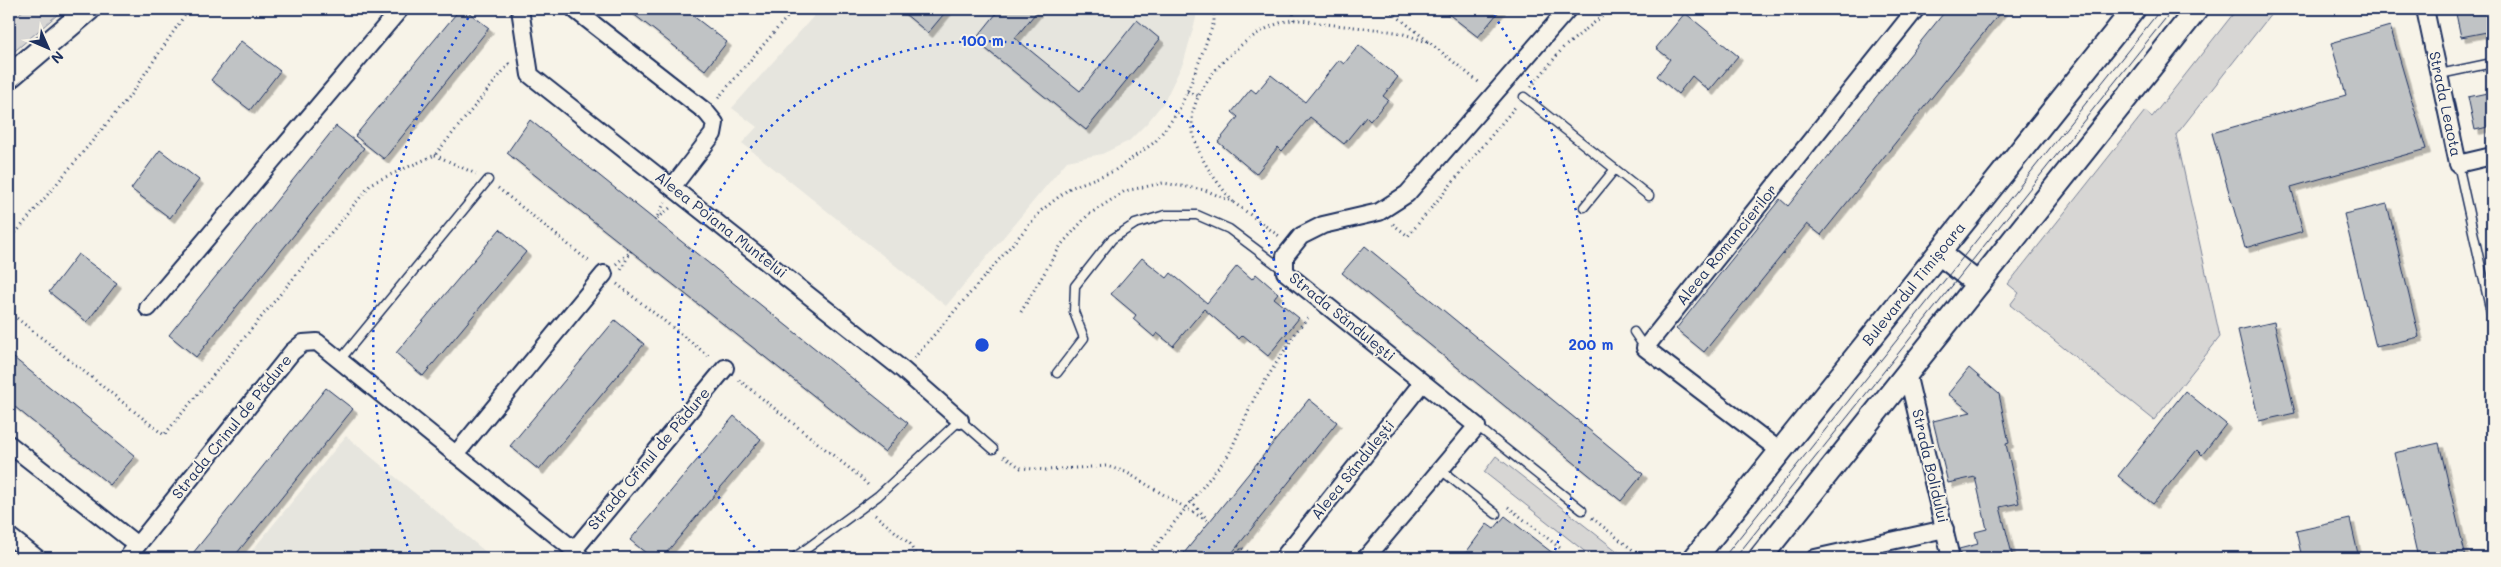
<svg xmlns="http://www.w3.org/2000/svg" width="2501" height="567" font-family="Mali,sans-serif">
  <defs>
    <filter id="shadow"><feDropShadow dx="4.5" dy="4.5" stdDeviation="0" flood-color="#0004"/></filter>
  </defs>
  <rect width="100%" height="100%" fill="#f7f3e8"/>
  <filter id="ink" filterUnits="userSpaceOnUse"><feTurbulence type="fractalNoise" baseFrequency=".02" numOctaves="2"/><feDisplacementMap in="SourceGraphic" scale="10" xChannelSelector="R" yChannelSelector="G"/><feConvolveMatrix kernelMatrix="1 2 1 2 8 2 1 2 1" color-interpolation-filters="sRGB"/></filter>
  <g filter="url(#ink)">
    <g fill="#e6e5de">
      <path d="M820,9H1195L1196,18L1184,61L1164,102L1147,123L1129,141L1102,154L1067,161L946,306L742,143L757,127L732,108Z"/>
      <path d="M346,436L493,558H246Z"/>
    </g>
    <g fill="#d7d6d4" stroke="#798299">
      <path d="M25,9H64L9,56V22Z"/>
      <path d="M2237,9H2275L2176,135L2220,337L2154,420L2010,305L2019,293L2008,284L2145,111L2152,117Z"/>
      <path d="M1496,456L1626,558H1593L1484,472Z"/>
    </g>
    <g fill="#c0c3c5" stroke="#1b2f5e" filter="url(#shadow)">
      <path d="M460,9H464L489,28L384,159L355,136Z"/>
      <path d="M627,9H684L727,42L705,70Z"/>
      <path d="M899,9H948L928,33Z"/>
      <path d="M1000,9H1039L1015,38L1080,91L1137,20L1160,39L1086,130L975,40Z"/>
      <path d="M1442,9H1501L1478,37Z"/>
      <path d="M1947,9H2003L1821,235L1807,224L1704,352L1676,329L1780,199L1788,206Z"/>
      <path d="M2455,9H2492V31L2461,37Z"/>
      <path d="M1685,13L1738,56L1709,91L1692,76L1678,94L1657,76L1670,59L1656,48Z"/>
      <path d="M2390,26L2426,149L2291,187L2303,231L2245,248L2212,133L2346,95L2331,43Z"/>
      <path d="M241,41L280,71L250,110L211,80Z"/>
      <path d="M1359,45L1398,77L1383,96L1388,100L1370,121L1366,117L1344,144L1310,117L1282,151L1278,147L1256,174L1218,142L1238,117L1232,112L1251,89L1256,93L1271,75L1305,102L1339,60L1344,64Z"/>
      <path d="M2492,92V126L2475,130L2468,97Z"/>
      <path d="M530,120L908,423L885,452L507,153Z"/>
      <path d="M336,126L364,148L196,357L169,335Z"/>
      <path d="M160,150L199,180L170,218L131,189Z"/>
      <path d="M2387,204L2419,337L2376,347L2344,214Z"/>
      <path d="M500,229L526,252L423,376L396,353Z"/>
      <path d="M1365,246L1643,474L1621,501L1342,273Z"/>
      <path d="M78,254L117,283L87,322L49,292Z"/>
      <path d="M1142,258L1167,278L1171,273L1207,303L1237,266L1252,279L1256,274L1278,293L1274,298L1299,318L1268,356L1243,335L1239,339L1204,309L1173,346L1157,333L1154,337L1133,319L1136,315L1111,294Z"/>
      <path d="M615,320L644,344L539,470L510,446Z"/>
      <path d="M2274,322L2295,413L2259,421L2238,330Z"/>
      <path d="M9,354L135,456L110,485L9,402Z"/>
      <path d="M1969,368L1999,394L2009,443L2006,444L2019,503L2000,507L2013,558H1961L1959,549L1978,544L1975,532L1987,529L1975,477L1948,483L1933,421L1971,412L1948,394Z"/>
      <path d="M326,388L353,409L233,558H189Z"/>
      <path d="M2185,391L2226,424L2202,455L2197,450L2153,504L2118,476Z"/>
      <path d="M1309,399L1337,422L1228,558H1180Z"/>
      <path d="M734,416L761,439L662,558H652L630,540Z"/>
      <path d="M2439,443L2466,558H2418L2394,453Z"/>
      <path d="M1505,516L1559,558H1462L1487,524L1494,529Z"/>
      <path d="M2350,519L2359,558H2302L2296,531Z"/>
    </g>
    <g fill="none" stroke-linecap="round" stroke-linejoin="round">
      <defs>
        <g id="service">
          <path d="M2440,74L2492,63"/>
          <path d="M1524,97L1649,196"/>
          <path d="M2458,164L2492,317"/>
          <path d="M1584,207L1615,169"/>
          <path d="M1634,332L1645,348"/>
          <path d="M340,360L488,180"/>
          <path d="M1057,373L1084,338L1074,312L1075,286L1112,239L1135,224L1165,215H1197L1229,229L1285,271"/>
          <path d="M1477,426L1582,510"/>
          <path d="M1441,470L1496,514"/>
          <path d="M794,558L878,496L960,420L993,449"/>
        </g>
        <g id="minor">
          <path d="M520,9L530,75L903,370L960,420"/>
          <path d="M574,9L706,112L715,123L713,134L673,186"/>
          <path d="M2425,9L2458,164L2492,156"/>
          <path d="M148,308L400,9"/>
          <path d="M1907,373L1951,558"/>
          <path d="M9,444L137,545"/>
          <path d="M1780,451L1645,348L1916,9"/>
          <path d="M456,454L604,274"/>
          <path d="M9,536L37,558"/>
          <path d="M574,550L725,368"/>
          <path d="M127,558L292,352L303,343L317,342L574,550L581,558"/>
          <path d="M1283,558L1422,383"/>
          <path d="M1366,558L1477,426L1285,272V256L1301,236L1323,225L1379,212L1407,194L1568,9"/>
          <path d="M1815,558L1945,529"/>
        </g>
        <g id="secondary">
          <path d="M9,77L89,9"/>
          <path d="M1939,253L1978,284"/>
          <path d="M1695,558L2134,9"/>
          <path d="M1760,558L2197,9"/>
        </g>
      </defs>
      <use href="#service" stroke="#1b2f5e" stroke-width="11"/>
      <use href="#minor" stroke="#1b2f5e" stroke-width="20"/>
      <use href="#secondary" stroke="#1b2f5e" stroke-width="26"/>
      <g stroke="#1b2f5e" stroke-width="3" stroke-dasharray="1 4" stroke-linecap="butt">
        <path d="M1293,9L1294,20"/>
        <path d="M1388,9L1481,84"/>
        <path d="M1531,87L1563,48L1611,9"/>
        <path d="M1187,92L1199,96"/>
        <path d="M718,98L794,9"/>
        <path d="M435,155L476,174"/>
        <path d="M498,188L591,263"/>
        <path d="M665,202L655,221L671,207"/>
        <path d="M1233,202C1214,178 1193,153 1192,122C1192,80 1254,24 1293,20C1303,19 1316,23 1327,24C1349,27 1372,28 1395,32C1407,34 1419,40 1431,43"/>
        <path d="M1393,224L1408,236L1516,106"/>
        <path d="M9,241L129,97L189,9"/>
        <path d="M616,264L631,251L621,270"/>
        <path d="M617,284L710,357"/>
        <path d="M9,312L164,435L372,183L435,155L509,64L511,66"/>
        <path d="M1021,312L1061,245L1088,215L1125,191L1163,183L1205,190L1233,202L1279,236"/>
        <path d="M914,358L1042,210L1070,188L1114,171L1155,142L1178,112L1191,83L1214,22V9"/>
        <path d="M739,380L859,476L869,486"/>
        <path d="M1004,456L1021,468L1047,470L1106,466L1126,472L1209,522"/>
        <path d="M1191,501L1206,518"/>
        <path d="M1508,507L1560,548"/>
        <path d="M875,515L910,544L917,558"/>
        <path d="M1592,518L1643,558"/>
        <path d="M1238,546L1259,558"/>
        <path d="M1240,549L1248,558"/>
        <path d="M1146,558L1229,454L1255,397L1296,332L1310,315"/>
      </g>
      <use href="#service" stroke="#f7f3e8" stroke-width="8"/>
      <use href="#minor" stroke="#f7f3e8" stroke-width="16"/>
      <use href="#secondary" stroke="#f7f3e8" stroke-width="22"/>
      <g stroke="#1b2f5e" stroke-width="1">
        <path d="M1723,558L2161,9"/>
        <path d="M1735,558L2173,9"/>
      </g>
    </g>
  </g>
  <g fill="none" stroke="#1d4ed8" stroke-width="2.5" stroke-dasharray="2.5 5">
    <path d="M765 558A304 304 0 1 1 1199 558"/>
    <path d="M410 553A609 609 0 0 1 474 9M1490 9A609 609 0 0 1 1554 553"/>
  </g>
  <g text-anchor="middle" stroke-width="4" stroke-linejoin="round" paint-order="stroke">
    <g font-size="15" fill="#1b2f5e" stroke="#f7f3e8">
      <text transform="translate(2445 104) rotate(78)" y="5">Strada Leaota</text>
      <text transform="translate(721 225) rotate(38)" y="5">Aleea Poiana Muntelui</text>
      <text transform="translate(1727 245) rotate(-51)" y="5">Aleea Romancierilor</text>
      <text transform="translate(1914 284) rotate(-51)" y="5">Bulevardul Timișoara</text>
      <text transform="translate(1342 317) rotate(39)" y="5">Strada Săndulești</text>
      <text transform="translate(232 427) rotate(-51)" y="5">Strada Crinul de Pădure</text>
      <text transform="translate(649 459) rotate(-50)" y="5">Strada Crinul de Pădure</text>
      <text transform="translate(1930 466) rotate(77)" y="5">Strada Bolidului</text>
      <text transform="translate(1353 470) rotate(-51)" y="5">Aleea Săndulești</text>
    </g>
  </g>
  <circle cx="982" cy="345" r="8" fill="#1d4ed8" stroke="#f7f3e8" stroke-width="2.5"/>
  <g font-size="15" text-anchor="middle" font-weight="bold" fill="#1d4ed8" stroke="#f7f3e8" stroke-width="4" stroke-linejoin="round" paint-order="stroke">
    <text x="982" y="46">100 m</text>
    <text x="1591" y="350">200 m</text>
  </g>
  <rect width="2501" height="567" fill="none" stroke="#f7f3e8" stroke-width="30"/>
  <rect x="15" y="15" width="2471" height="537" fill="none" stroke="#1b2f5e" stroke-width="2" filter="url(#ink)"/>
  <g transform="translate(48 48) rotate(135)" stroke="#f7f3e8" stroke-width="4" paint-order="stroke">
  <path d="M0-4L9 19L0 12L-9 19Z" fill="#1b2f5e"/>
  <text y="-8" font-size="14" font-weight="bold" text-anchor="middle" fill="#1b2f5e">N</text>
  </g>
</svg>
